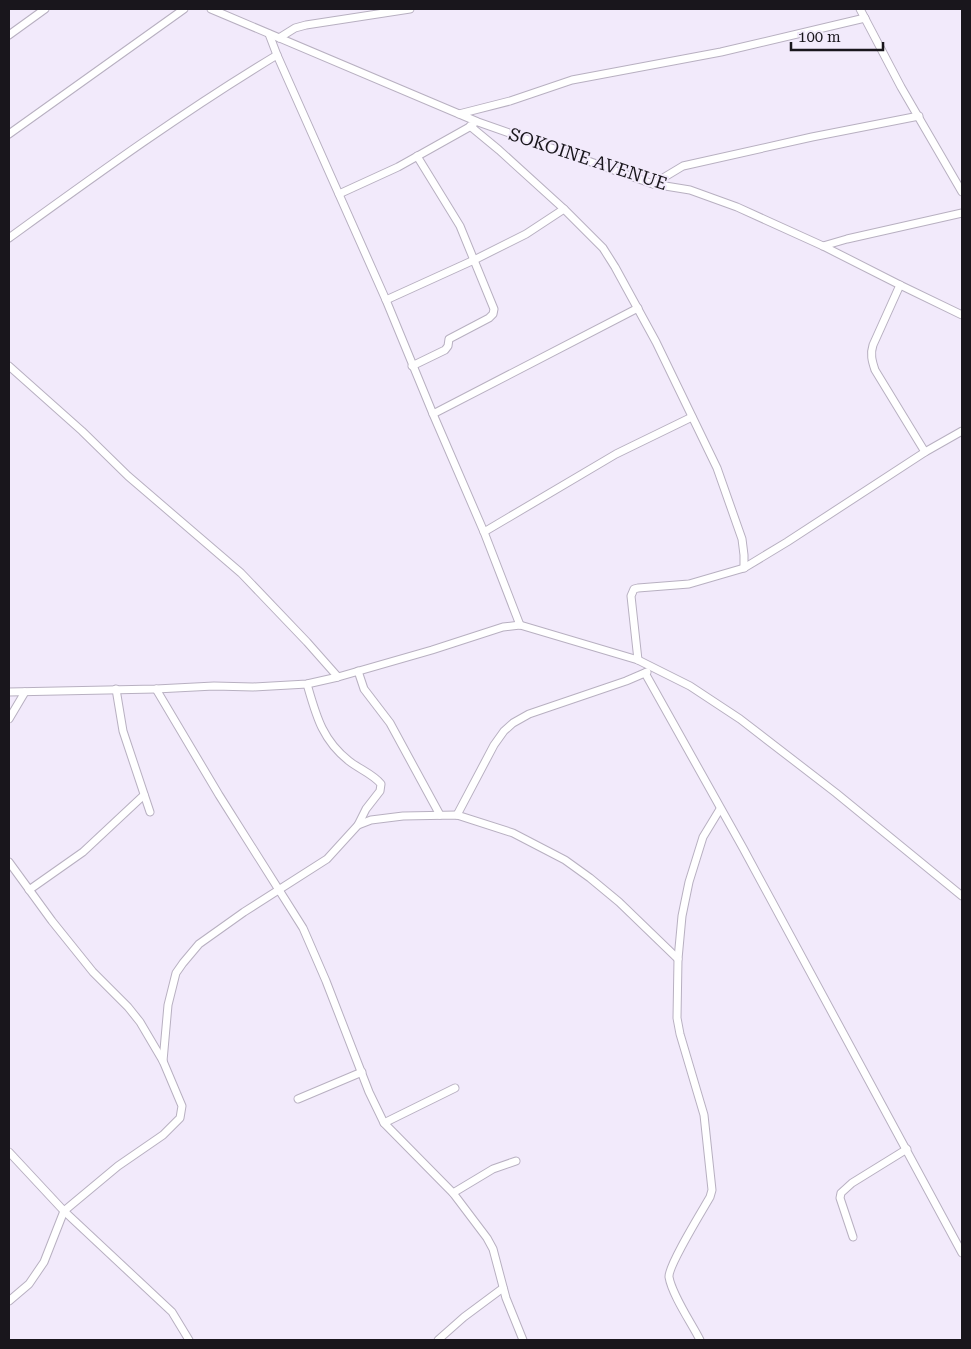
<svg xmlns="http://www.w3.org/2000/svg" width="971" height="1349" font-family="'Roboto Serif',serif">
  <rect width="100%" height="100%" fill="#f2eafb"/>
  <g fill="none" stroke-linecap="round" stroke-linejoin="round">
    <defs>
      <g id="minor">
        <path d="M211,9L478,122L653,184L690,190L737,207L823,246L900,285L962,315"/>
        <path d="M860,9L901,87L962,192"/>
        <path d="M269,34L277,55L386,300L433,414L484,532L520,625"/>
        <path d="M9,35L45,9"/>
        <path d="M279,38L295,28L306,25L410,9"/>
        <path d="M459,114L510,101L572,80L721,52L865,18"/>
        <path d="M470,126L499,150L564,209L603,248L615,267L656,342L717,468L742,539L744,555V568"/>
        <path d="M9,134L184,9"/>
        <path d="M653,184L683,166L812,137L919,116"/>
        <path d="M339,194L398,167L473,125"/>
        <path d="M9,238C96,175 184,111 277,55"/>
        <path d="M823,246L847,239L962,213"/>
        <path d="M900,285L873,345C870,354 872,361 875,370L925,452"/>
        <path d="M386,300L474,260L526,234L564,209"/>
        <path d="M9,366L82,431L128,476L241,573L307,642L338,677"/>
        <path d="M412,366L445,350L448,346L449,339L489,318L493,314L494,309L460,226L417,156"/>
        <path d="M433,414L638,308"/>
        <path d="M484,532L616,454L692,417"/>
        <path d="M638,660L631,596L634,589L638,588L689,584L744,568L787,542L925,452L962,431"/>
        <path d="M358,671L364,689L390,723L440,815"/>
        <path d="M645,673L743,848L962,1253"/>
        <path d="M307,684C316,715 322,740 349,761C359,769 373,774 381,784L380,791L366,809L358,825"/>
        <path d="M116,689L123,731L150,812"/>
        <path d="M156,689L219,795L303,928L326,981L369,1092L384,1123L453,1193L487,1238L493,1249L506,1298L523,1340"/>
        <path d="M9,692L156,689L214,686L253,687L307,684L338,677L432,650L503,627L520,625L638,660L690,686L740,719L836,793L962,896"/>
        <path d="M9,719L25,692"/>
        <path d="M457,815L494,745L504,731L513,723L529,714L626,681L647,672"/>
        <path d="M9,862L52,921L93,972L128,1007L140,1022L163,1061L182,1106L180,1118L163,1135L118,1166L64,1211L44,1262L29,1284L9,1301"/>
        <path d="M29,890L83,852L144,795"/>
        <path d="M163,1061L168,1005L176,973L183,963L199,944L244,912L327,859L358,825L371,820L403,816L457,815L513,833L565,860L590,878L619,902L678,959"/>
        <path d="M298,1099L362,1072"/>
        <path d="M384,1123L455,1088"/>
        <path d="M9,1152L64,1211L172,1312L189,1340"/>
        <path d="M453,1193L493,1169L516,1161"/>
        <path d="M853,1237L840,1198L841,1193L852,1183L907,1149"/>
        <path d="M438,1340L464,1317L503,1288"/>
        <path d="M700,1340C692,1324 672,1295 669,1277C668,1266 702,1211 710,1197L712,1190L704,1115L680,1034L677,1018L678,959L682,916L689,882L703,837L720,809"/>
      </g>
    </defs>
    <use href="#minor" stroke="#b8b0c1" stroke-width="9"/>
    <use href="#minor" stroke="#fff" stroke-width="7"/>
  </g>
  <g text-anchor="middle" stroke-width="4" stroke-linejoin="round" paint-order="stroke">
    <g font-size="18" fill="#19161c" stroke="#f2eafb">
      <text transform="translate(588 159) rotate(18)" y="6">SOKOINE AVENUE</text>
    </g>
  </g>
  <rect width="971" height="1349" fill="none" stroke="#19161c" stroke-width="20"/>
  <path d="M791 42v8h92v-8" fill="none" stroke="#19161c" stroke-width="2.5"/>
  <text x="798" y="42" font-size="15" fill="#19161c" stroke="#f2eafb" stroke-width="4" paint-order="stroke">100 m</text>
</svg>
